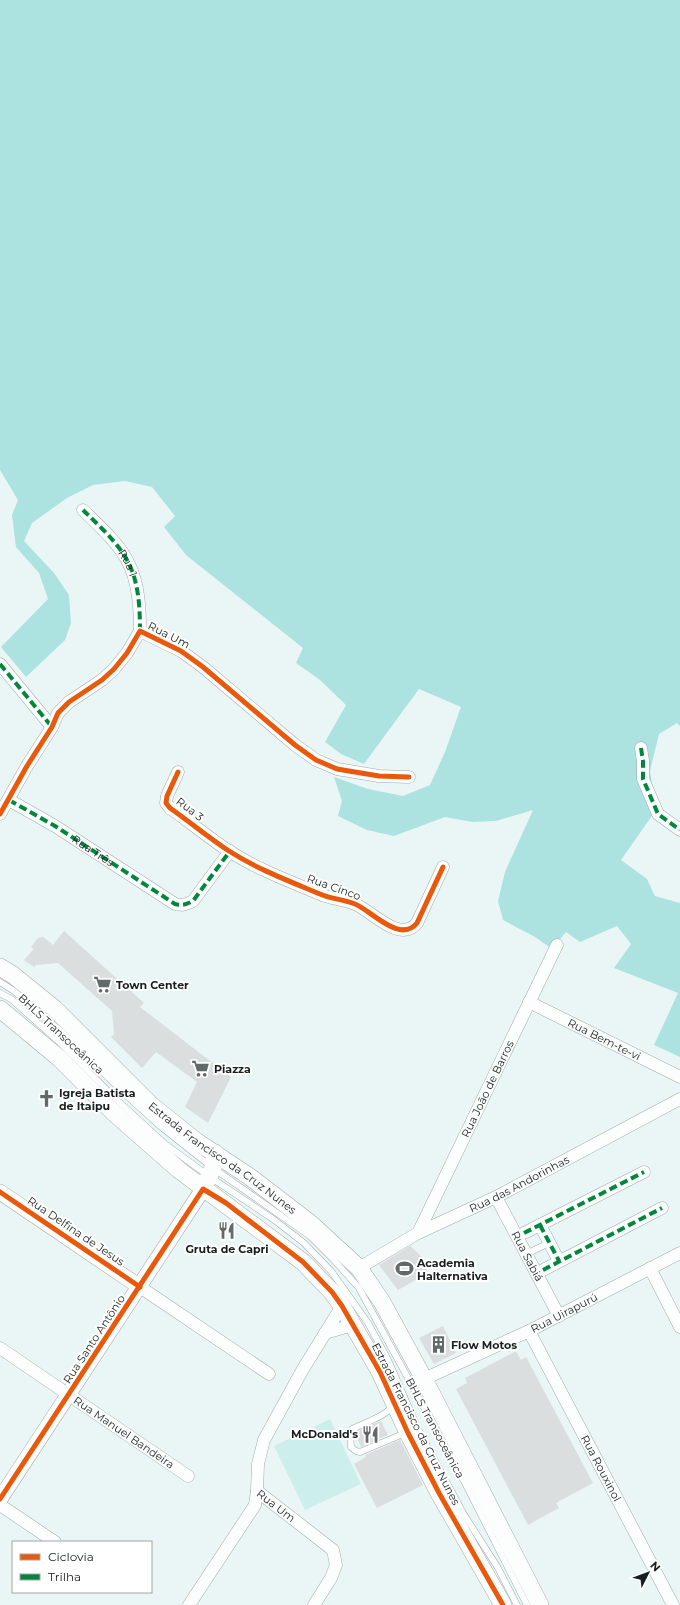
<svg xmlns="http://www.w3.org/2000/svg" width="680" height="1605" font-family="Montserrat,sans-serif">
  <rect width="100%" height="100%" fill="#eaf6f5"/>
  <path fill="#ccefec" d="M330,1419L361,1484L305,1510L274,1446Z"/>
  <path fill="#ace3e0" d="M0,0H680V726L677,723L659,734L650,771L656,810L621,860L647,879L655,896L680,903V1057L654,1045L678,993L614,968L631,944L617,926L580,942L566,932L552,949L535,937L503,920L498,901L505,872L533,810L496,821L472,822L445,817L394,836L367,830L338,816L342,801L334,777L368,789L403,796L430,785L445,752L461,707L419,689L364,764L341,754L325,742L346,705L320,680L296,663L303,648L186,555L164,527L175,516L152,487L125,481L93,485L67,498L32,523L24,541L54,573L69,595L71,623L65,640L26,677L1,647L48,599L39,573L16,547L12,515L18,500L0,470Z"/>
  <g fill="#dbdede">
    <path d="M64,931L144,1003L140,1007L231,1077L208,1123L185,1107L197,1082L156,1052L142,1068L111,1037L114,1034L112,1011L58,963L36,965L34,967L24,960L34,949L31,947L38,938L43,937L53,945Z"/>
    <path d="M410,1246L421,1256L428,1273L398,1290L379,1265Z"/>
    <path d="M443,1326L456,1353L434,1364L419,1338Z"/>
    <path d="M516,1351L521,1360L526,1357L593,1483L556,1503L559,1508L528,1525L456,1389L467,1383L465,1378Z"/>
    <path d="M381,1421L388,1435L361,1447L355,1434V1432Z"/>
    <path d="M400,1440L423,1485L377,1508L354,1464L366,1457L365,1455Z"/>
  </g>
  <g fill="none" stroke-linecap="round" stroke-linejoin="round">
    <defs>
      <g id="service">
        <path d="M0,982L14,991L63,1033L126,1095L160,1126L213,1168L310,1236L333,1259L359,1288L464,1481L527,1605"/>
        <path d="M0,993L11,999L57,1040L118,1101L165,1144L210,1177L273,1219L304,1243L331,1271L368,1323L388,1360L418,1429L463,1513L498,1568L517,1605"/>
        <path d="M526,1254L549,1243"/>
        <path d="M393,1405C389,1415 362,1424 352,1429L350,1433L351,1447L356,1451L360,1452L403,1434L406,1435"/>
      </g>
      <g id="minor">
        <path id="s1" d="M83,510C99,526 119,543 129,564C139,584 140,610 140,631"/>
        <path d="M0,664L52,727"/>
        <path d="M641,748L643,761V779L658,814L680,830"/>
        <path d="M178,772L167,796L166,803L170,808C190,822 209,838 229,851C257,869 289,881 320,894C331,899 343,899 355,904C372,911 400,944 417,923L443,867"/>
        <path id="s2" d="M9,800L55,826L175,904C183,906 187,904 193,901L230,851"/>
        <path d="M0,814L27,766L52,727L58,713L69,702L102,680L114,669L127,653L140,631L181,651L203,667L295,745L316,760L337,769L379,776L409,777"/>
        <path id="s3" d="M529,1002L680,1077"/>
        <path id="s4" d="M496,1197L559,1316"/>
        <path d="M540,1225L559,1261"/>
        <path id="s5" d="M418,1233L557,945"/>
        <path d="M524,1233L644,1172"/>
        <path id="s6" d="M359,1268L418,1233L496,1197L680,1099"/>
        <path d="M650,1268L680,1327"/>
        <path d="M543,1270L662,1208"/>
        <path d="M140,1287L269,1374"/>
        <path id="s7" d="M529,1331L673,1605"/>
        <path d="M325,1333L353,1325"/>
        <path id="s8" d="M0,1348L188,1476"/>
        <path id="s9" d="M424,1379L529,1331L680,1253"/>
        <path d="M257,1491L258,1464L264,1440L303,1369L342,1306"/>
        <path d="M0,1505L55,1542"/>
        <path id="s10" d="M189,1605L255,1505L257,1491L333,1550L336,1565L331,1578L314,1605"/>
      </g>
      <g id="tertiary">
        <path d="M0,1192L140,1287"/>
        <path d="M0,1499L203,1189"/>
      </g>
      <g id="secondary">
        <path id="s11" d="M0,967L13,975L55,1009L152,1106L196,1141L250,1177L310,1223L359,1268L382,1302L424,1379L540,1605"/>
        <path d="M0,1009L59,1058L113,1112L179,1170L303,1262L332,1292L342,1306L380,1372L408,1433L439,1493L503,1605"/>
        <path d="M203,1189L213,1168L215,1153"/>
      </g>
    </defs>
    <use href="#service" stroke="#a1abaa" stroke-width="7"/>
    <use href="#minor" stroke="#a1abaa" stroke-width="13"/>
    <use href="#tertiary" stroke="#a1abaa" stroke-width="16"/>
    <use href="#secondary" stroke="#a1abaa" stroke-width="18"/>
    <use href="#service" stroke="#fcfefe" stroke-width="6"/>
    <use href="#minor" stroke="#fcfefe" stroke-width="12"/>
    <use href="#tertiary" stroke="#fcfefe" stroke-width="15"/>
    <use href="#secondary" stroke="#fcfefe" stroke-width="17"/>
    <g stroke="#00873e" stroke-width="4" stroke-dasharray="8 4" stroke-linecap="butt">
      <path d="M83,510C99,526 119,543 129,564C139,584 140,610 140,631"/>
      <path d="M0,664L52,727"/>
      <path d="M641,748L643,761V779L658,814L680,830"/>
      <path d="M9,800L55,826L175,904C183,906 187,904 193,901L230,851"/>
      <path d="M540,1225L559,1261"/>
      <path d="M524,1233L644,1172"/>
      <path d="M543,1270L662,1208"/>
    </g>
    <defs>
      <g id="cycleway">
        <path d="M178,772L167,796L166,803L170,808C190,822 209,838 229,851C257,869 289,881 320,894C331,899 343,899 355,904C372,911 400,944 417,923L443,867"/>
        <path d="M0,814L27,766L52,727L58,713L69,702L102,680L114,669L127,653L140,631L181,651L203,667L295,745L316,760L337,769L379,776L409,777"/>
        <path d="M0,1192L140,1287"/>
        <path d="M0,1499L203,1189L226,1203L303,1262L332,1292L342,1306L380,1372L408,1433L439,1493L503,1605"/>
      </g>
    </defs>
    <use href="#cycleway" stroke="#fff" stroke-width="8"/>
    <use href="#cycleway" stroke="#e8590c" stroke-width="5"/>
  </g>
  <defs>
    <symbol id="supermarket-bare" viewBox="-9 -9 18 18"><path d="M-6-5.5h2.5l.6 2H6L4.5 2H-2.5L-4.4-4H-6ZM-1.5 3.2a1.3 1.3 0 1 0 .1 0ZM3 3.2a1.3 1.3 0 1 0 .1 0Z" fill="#616a69" stroke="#fff" stroke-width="2.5" paint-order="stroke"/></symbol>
    <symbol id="church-bare" viewBox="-9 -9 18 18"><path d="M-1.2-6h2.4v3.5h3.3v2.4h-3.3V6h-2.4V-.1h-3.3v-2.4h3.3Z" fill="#616a69" stroke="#fff" stroke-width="2.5" paint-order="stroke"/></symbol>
    <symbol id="restaurant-bare" viewBox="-9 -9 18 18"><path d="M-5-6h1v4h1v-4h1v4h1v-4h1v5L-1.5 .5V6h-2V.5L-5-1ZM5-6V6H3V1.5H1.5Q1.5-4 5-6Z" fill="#616a69" stroke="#fff" stroke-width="2.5" paint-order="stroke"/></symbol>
    <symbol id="stadium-bare" viewBox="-9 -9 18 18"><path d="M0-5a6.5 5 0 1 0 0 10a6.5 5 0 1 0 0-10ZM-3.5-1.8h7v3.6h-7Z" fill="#616a69" stroke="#fff" stroke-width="2.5" paint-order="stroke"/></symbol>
    <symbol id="building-bare" viewBox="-9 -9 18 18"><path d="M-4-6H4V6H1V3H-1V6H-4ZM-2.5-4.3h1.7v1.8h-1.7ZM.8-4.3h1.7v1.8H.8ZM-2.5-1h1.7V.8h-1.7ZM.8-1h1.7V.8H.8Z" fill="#616a69" stroke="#fff" stroke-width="2.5" paint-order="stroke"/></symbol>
  </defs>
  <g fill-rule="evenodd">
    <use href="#supermarket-bare" x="90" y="972" width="25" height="25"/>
    <use href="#supermarket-bare" x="188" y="1056" width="25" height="25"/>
    <use href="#church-bare" x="34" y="1086" width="25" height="25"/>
    <use href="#restaurant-bare" x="214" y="1218" width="25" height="25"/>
    <use href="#stadium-bare" x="392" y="1256" width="25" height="25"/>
    <use href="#building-bare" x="426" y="1332" width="25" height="25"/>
    <use href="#restaurant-bare" x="358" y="1422" width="25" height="25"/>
  </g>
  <g text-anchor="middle" stroke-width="4" stroke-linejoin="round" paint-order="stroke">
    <g font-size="11" fill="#171f1e" stroke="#fff">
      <text dy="4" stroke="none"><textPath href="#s1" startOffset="70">Rua 1</textPath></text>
      <text transform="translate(169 635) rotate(27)" y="4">Rua Um</text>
      <text transform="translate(190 809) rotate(38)" y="4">Rua 3</text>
      <text dy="4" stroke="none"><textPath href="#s2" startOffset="98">Rua Três</textPath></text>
      <text transform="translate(334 887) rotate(20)" y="4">Rua Cinco</text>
      <text transform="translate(61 1034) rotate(43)" y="4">BHLS Transoceânica</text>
      <text dy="4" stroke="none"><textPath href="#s3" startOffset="84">Rua Bem-te-vi</textPath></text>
      <text dy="4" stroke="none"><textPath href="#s5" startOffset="160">Rua João de Barros</textPath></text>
      <text dy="4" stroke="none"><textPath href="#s11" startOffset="294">Estrada Francisco da Cruz Nunes</textPath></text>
      <text dy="4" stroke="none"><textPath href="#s6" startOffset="181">Rua das Andorinhas</textPath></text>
      <text transform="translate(76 1231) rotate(34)" y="4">Rua Delfina de Jesus</text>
      <text dy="4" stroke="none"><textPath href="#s4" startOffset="67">Rua Sabiá</textPath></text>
      <text dy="4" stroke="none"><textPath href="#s9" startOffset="155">Rua Uirapurú</textPath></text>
      <text transform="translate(94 1339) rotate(-57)" y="4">Rua Santo Antônio</text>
      <text transform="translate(416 1424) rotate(63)" y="4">Estrada Francisco da Cruz Nunes</text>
      <text transform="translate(435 1428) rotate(62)" y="4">BHLS Transoceânica</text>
      <text dy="4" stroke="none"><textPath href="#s8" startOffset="150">Rua Manuel Bandeira</textPath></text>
      <text dy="4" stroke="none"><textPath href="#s7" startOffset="155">Rua Rouxinol</textPath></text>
      <text dy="4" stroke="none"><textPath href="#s10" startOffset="158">Rua Um</textPath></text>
    </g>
    <g font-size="11" font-weight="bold" fill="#171f1e" stroke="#fff" text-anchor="start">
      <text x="116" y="989">Town Center</text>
      <text x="214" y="1073">Piazza</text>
      <text x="59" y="1097">Igreja Batista<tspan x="59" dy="13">de Itaipu</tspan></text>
      <text x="227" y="1253" text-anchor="middle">Gruta de Capri</text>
      <text x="417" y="1267">Academia<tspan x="417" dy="13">Halternativa</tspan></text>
      <text x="451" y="1349">Flow Motos</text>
      <text x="358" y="1438" text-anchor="end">McDonald's</text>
    </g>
  </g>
  <rect x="12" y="1541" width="140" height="52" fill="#ffffff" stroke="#a2a5a5"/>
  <rect x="20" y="1554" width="20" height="6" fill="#e8590c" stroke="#a2a5a5"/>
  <text x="48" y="1561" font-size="12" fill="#171f1e">Ciclovia</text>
  <rect x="20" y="1574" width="20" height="6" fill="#00873e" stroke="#a2a5a5"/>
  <text x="48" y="1581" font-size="12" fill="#171f1e">Trilha</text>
  <g transform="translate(648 1573) rotate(48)" stroke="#ffffff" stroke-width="3" paint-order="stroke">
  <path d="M0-3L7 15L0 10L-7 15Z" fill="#171f1e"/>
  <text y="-6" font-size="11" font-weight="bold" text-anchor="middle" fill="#171f1e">N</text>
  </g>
</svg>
